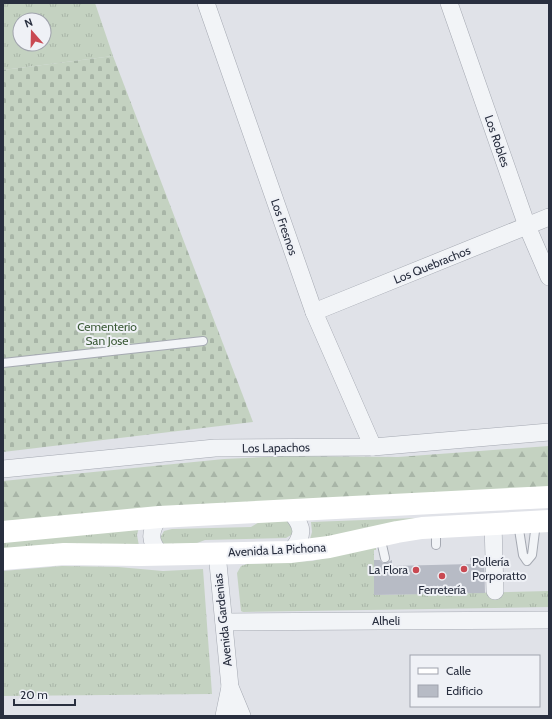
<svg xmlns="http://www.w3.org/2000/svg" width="552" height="719" font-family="Cabin,sans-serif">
  <defs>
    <pattern id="grass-tufts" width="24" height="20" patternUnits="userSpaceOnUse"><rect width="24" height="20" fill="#c4d2c1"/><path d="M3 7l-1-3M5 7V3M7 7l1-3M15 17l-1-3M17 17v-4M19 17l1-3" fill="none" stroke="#a8b5a7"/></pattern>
    <pattern id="forest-firs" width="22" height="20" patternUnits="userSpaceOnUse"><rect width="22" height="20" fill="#c4d2c1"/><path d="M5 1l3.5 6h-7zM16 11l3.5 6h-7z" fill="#a8b5a7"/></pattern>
    <pattern id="cemetery-stones" width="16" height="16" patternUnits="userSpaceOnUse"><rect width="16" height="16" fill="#c4d2c1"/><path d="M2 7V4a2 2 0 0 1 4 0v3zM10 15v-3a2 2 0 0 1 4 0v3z" fill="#a8b5a7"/></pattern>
  </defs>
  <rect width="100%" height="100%" fill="#e0e2e8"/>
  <g fill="url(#grass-tufts)" fill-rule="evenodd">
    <path d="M3,3H95L113,56L3,70ZM20,20H44V44H20Z"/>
    <path d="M417,518L350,534L310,539L312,532L311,522Z"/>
    <path d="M287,520L293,524V534L286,538L205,540L192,545L164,546L160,538L164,531L172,529L251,527L259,522Z"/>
    <path d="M139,527L137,535L139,546L3,550V541Z"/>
    <path d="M376,547V550H374V595L549,591V607L243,612L241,611L237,573L241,566L247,564L312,561Z"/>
    <path d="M62,566L118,567L163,571L203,569L212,694L3,696V571Z"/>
  </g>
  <path fill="url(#forest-firs)" d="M549,446V487L3,521V481L224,459L284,456L398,457Z"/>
  <path fill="url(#cemetery-stones)" d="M113,56L253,422L3,452V70Z"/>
  <path fill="#b7bbc5" d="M470,558H484L485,593L374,595V560H380L383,563H386L392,560V566L471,564Z"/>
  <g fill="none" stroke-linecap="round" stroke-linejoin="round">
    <defs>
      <g id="lane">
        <path d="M3,363L203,341"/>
        <path d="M518,523L523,555L527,561L532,555L536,523"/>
        <path d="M436,528V545"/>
        <path d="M380,536L385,558"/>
      </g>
      <g id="street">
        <path d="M206,3L314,312L373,447"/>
        <path d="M449,3L527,226L549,277"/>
        <path d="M314,312L549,217"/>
        <path d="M3,469L215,448L373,447L549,432"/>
        <path d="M290,511C304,527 305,535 290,552"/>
        <path d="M159,517C149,533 149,541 161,555"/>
        <path d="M493,524L495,591"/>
        <path d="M217,553L230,687L242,716"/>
        <path d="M224,622L549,620"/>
        <path d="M224,716L230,687"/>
      </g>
    </defs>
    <use href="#lane" stroke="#a5a9b2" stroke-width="10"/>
    <use href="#street" stroke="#a5a9b2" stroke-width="18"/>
    <use href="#lane" stroke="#f2f4f7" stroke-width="8"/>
    <use href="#street" stroke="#f2f4f7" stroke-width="17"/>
    <g stroke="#fff" stroke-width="22">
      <path d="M3,532L159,517L549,497"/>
      <path d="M3,559L64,554L141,555L290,552L329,547L397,532L422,528L549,521"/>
    </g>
  </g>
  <g fill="#c94952" stroke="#eff1f6" stroke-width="1.5">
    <circle cx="464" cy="569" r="4"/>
    <circle cx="416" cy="570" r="4"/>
    <circle cx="442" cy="576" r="4"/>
  </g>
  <g text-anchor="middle" stroke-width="4" stroke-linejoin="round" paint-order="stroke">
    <g font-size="12" fill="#292f3f" stroke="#eff1f6">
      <text transform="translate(497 141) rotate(71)" y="4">Los Robles</text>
      <text transform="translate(284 227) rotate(71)" y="4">Los Fresnos</text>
      <text transform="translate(432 265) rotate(-22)" y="4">Los Quebrachos</text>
      <text transform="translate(276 448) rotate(-1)" y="4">Los Lapachos</text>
      <text transform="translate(277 550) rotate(-3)" y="4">Avenida La Pichona</text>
      <text transform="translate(223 620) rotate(-96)" y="4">Avenida Gardenias</text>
      <text x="386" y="625">Alheli</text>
    </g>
    <g font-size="12" fill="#3b5a37" stroke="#eff1f6">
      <text x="107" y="331">Cementerio<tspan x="107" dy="14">San Jose</tspan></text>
    </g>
    <g font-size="12" fill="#292f3f" stroke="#eff1f6" text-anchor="start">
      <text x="472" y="566">Pollería<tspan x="472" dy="14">Porporatto</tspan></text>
      <text x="408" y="574" text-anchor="end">La Flora</text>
      <text x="442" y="594" text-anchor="middle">Ferretería</text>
    </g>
  </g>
  <rect width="552" height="719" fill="none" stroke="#292f3f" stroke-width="8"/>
  <rect x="410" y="655" width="130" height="52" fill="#eff1f6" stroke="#a0a3ad"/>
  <rect x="418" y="668" width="20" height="6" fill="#ffffff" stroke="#a0a3ad"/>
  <text x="446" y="675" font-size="12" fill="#292f3f">Calle</text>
  <rect x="418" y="685" width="20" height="12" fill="#b7bbc5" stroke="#a0a3ad"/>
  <text x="446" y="695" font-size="12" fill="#292f3f">Edificio</text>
  <g transform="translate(32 32) rotate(340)"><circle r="19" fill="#eff1f6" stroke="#a0a3ad"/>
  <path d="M0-3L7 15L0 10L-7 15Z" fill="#c94952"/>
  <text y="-6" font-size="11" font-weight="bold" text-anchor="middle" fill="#292f3f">N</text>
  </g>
  <path d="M14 699v6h61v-6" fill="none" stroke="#292f3f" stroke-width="2"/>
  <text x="20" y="699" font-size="12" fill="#292f3f" stroke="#eff1f6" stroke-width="3" paint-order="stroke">20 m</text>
</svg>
